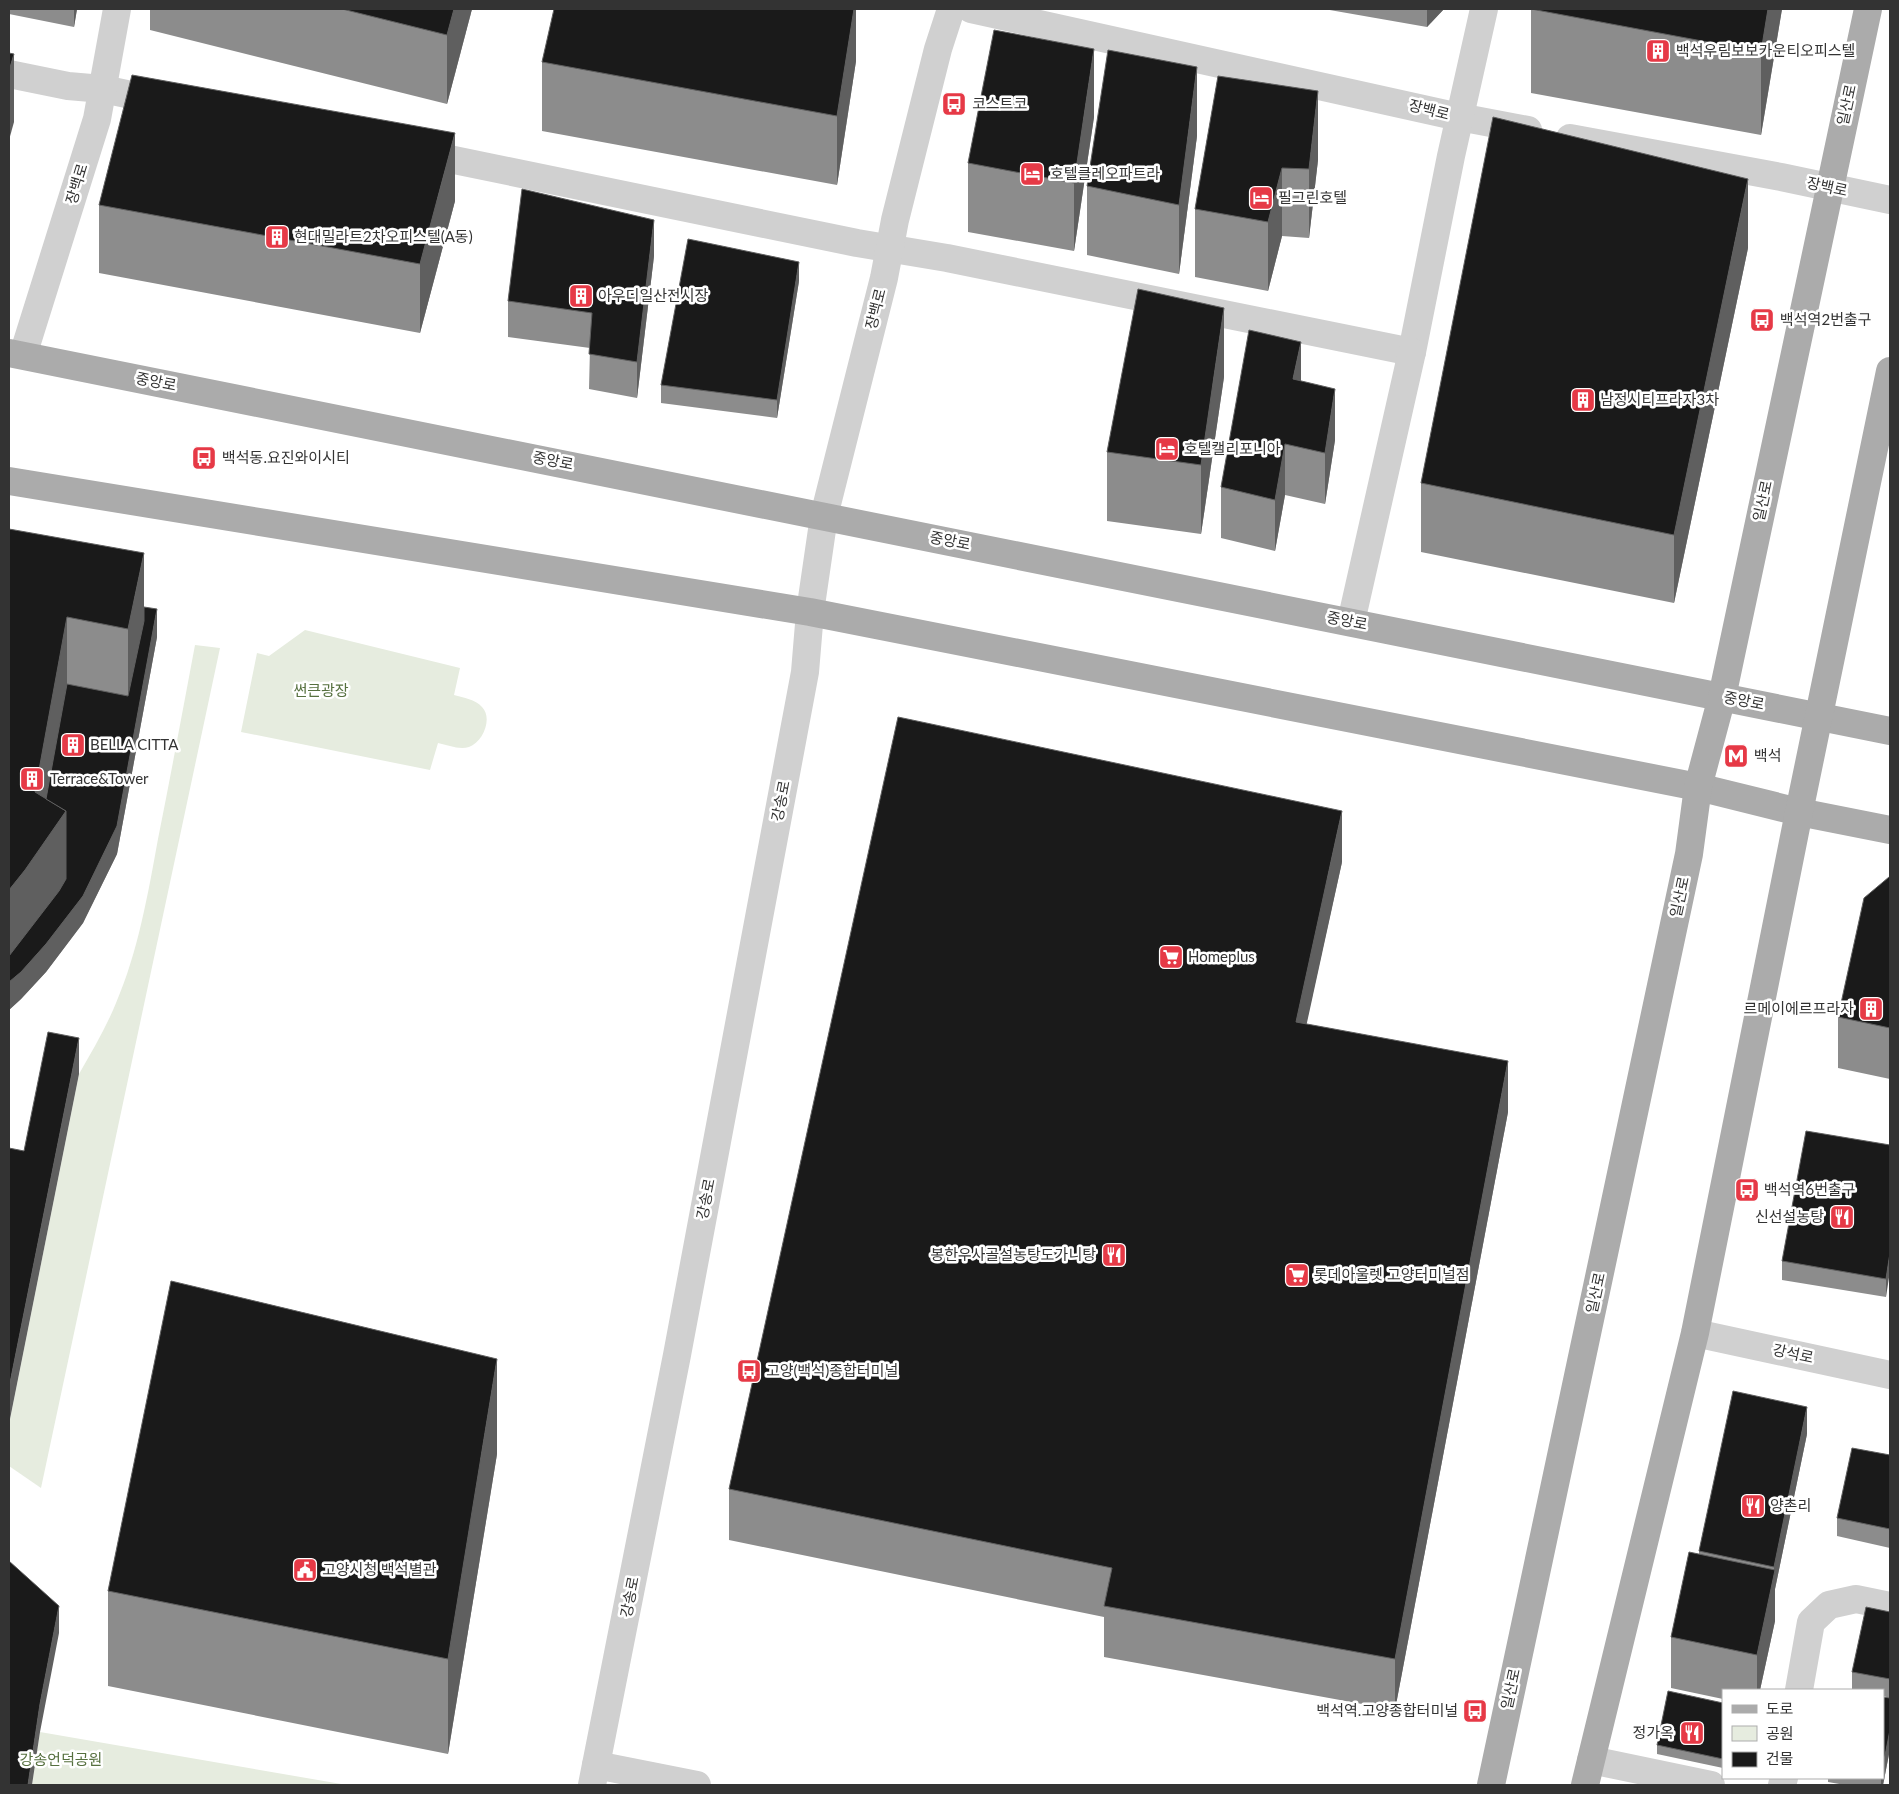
<svg xmlns="http://www.w3.org/2000/svg" width="1899" height="1794" font-family="Lato,'Noto Sans KR',sans-serif">
  <rect width="100%" height="100%" fill="#fff"/>
  <g fill="#e6ecdf">
    <path d="M305,630L460,668L454,695C464,698 475,699 482,707C493,718 483,742 469,747C459,750 448,745 438,743L430,770L241,732L257,653L269,656Z"/>
    <path d="M195,645L220,648L41,1488L9,1466V1424L79,1074C92,1051 106,1028 116,1003C138,952 148,894 158,839C171,774 183,709 195,645Z"/>
    <path d="M40,1732L347,1785H32Z"/>
  </g>
  <g fill="none" stroke-linecap="round" stroke-linejoin="round">
    <g stroke="#d0d0d0" stroke-width="28">
      <path d="M971,9L1459,117L1528,130"/>
      <path d="M9,74L68,86L103,89L164,102"/>
      <path d="M1570,138L1781,177L1890,200"/>
      <path d="M420,153L857,243L947,258L1412,352L1451,156L1484,9"/>
      <path d="M23,355L97,119L117,9"/>
      <path d="M1351,622L1412,352"/>
      <path d="M1695,1333L1890,1375"/>
      <path d="M1799,1690L1811,1622L1829,1605L1856,1599L1890,1606"/>
      <path d="M1591,1760L1711,1785"/>
      <path d="M596,1765L697,1785"/>
      <path d="M592,1785L677,1355L805,672L810,612L824,516L884,278L895,220L938,49L951,9"/>
      <path d="M1782,1785L1784,1778"/>
    </g>
    <g stroke="#ababab" stroke-width="28">
      <path d="M9,353L1890,731"/>
      <path d="M9,481L810,612L1698,787L1799,812L1890,830"/>
      <path d="M1491,1785L1689,854L1698,787L1722,697L1868,9"/>
      <path d="M1585,1785L1695,1333L1799,812L1890,371"/>
    </g>
  </g>
  <g fill="#8c8c8c">
    <path d="M9,9H77L74,27L9,14Z"/>
    <path d="M150,9H472L447,104L150,30Z"/>
    <path d="M856,9V61L837,185L542,131V62Z"/>
    <path d="M1324,9H1444L1427,27Z"/>
    <path d="M1531,9H1782L1761,135L1531,93Z"/>
    <path d="M1218,76L1318,160L1309,238L1282,236L1268,291L1195,277V209Z"/>
    <path d="M1094,117L1074,251L968,232V163Z"/>
    <path d="M1197,136L1179,274L1087,255V186Z"/>
    <path d="M455,201L420,333L99,273V205Z"/>
    <path d="M1748,248L1674,603L1421,552V483Z"/>
    <path d="M654,256L637,398L589,389L590,348L508,337V301Z"/>
    <path d="M799,281L777,418L661,403V385Z"/>
    <path d="M1224,377L1201,534L1107,521V452Z"/>
    <path d="M1301,381L1335,440L1325,504L1285,495L1275,551L1221,538V487Z"/>
    <path d="M9,529L144,607L157,637L117,854L83,923L46,972L21,999L9,1010Z"/>
    <path d="M1342,862L1306,1024L1508,1112L1395,1710L1104,1657V1617L729,1540V1489Z"/>
    <path d="M1890,877V1079L1838,1068V1017Z"/>
    <path d="M1890,1145L1886,1297L1782,1280V1261Z"/>
    <path d="M1807,1434L1775,1589V1621L1760,1690H1723V1699L1671,1688V1637L1699,1554V1551Z"/>
    <path d="M497,1454L448,1754L108,1686V1591Z"/>
    <path d="M1890,1455V1548L1837,1536V1518Z"/>
    <path d="M1890,1612V1698L1883,1696V1690H1852V1672Z"/>
    <path d="M1890,1698V1749L1883,1785H1845L1828,1782V1778H1883Z"/>
    <path d="M1723,1703V1768L1657,1754V1745Z"/>
  </g>
  <g fill="#5f5f5f">
    <path d="M74,9H77L74,27Z"/>
    <path d="M454,9H472L447,104V35Z"/>
    <path d="M854,9H856V61L837,185V116Z"/>
    <path d="M1427,9H1444L1427,27Z"/>
    <path d="M1768,9H1782L1761,135V52Z"/>
    <path d="M1094,49V117L1074,251V183Z"/>
    <path d="M14,54V122L9,140V71Z"/>
    <path d="M1197,67V136L1179,274V205Z"/>
    <path d="M1318,91V160L1309,238V169Z"/>
    <path d="M455,133V201L420,333V264Z"/>
    <path d="M1282,168V236L1268,291V222Z"/>
    <path d="M1748,179V248L1674,603V535Z"/>
    <path d="M654,220V256L637,398V362Z"/>
    <path d="M799,262V281L777,418V400Z"/>
    <path d="M1224,308V377L1201,534V465Z"/>
    <path d="M1301,342V393L1293,379Z"/>
    <path d="M1335,389V440L1325,504V453Z"/>
    <path d="M1285,444V495L1275,551V500Z"/>
    <path d="M144,553V648L128,724V629Z"/>
    <path d="M157,609V637L117,854L83,923L46,972L21,999L9,1010V890L25,870L35,855V792L67,617V711L43,844L66,811V906L25,965L14,978L21,972L46,944L83,896L117,826Z"/>
    <path d="M1342,811V862L1296,1073V1022Z"/>
    <path d="M79,1038V1074L9,1424V1388Z"/>
    <path d="M1508,1061V1112L1395,1710V1659Z"/>
    <path d="M1890,1253V1271L1886,1297V1279Z"/>
    <path d="M497,1359V1454L448,1754V1659Z"/>
    <path d="M1807,1407V1434L1775,1589V1621L1760,1690H1757V1655L1774,1575V1567Z"/>
    <path d="M59,1606V1633L40,1732L32,1785H28L40,1704Z"/>
    <path d="M1890,1730V1749L1883,1785H1881V1778H1883V1766Z"/>
  </g>
  <g fill="#1a1a1a" stroke="#5f5f5f">
    <path d="M342,9H454L447,35Z"/>
    <path d="M554,9H854L837,116L542,62Z"/>
    <path d="M1531,9H1768L1761,52Z"/>
    <path d="M994,30L1094,49L1074,183L968,163Z"/>
    <path d="M1108,50L1197,67L1179,205L1087,186Z"/>
    <path d="M9,53L14,54L9,71Z"/>
    <path d="M132,75L455,133L420,264L99,205Z"/>
    <path d="M1218,76L1318,91L1309,169L1282,168L1268,222L1195,209Z"/>
    <path d="M1493,117L1748,179L1674,535L1421,483Z"/>
    <path d="M522,189L654,220L637,362L589,354L592,313L508,301Z"/>
    <path d="M688,239L799,262L777,400L661,385Z"/>
    <path d="M1138,289L1224,308L1201,465L1107,452Z"/>
    <path d="M1249,330L1301,342L1293,379L1335,389L1325,453L1285,444L1275,500L1221,487Z"/>
    <path d="M9,529L144,553L128,629L67,617L35,792L66,811L25,870L9,890Z"/>
    <path d="M144,607L157,609L117,826L83,896L46,944L21,972L9,982V956L59,891L66,879V811L46,799L67,684L128,696L144,621Z"/>
    <path d="M898,717L1342,811L1296,1022L1508,1061L1395,1659L1104,1606L1112,1568L729,1489Z"/>
    <path d="M1889,877H1890V1028L1838,1017L1864,898Z"/>
    <path d="M48,1032L79,1038L9,1388V1148L24,1151Z"/>
    <path d="M1806,1131L1890,1145V1253L1886,1279L1782,1261Z"/>
    <path d="M171,1281L497,1359L448,1659L108,1591Z"/>
    <path d="M1733,1391L1807,1407L1774,1567L1699,1551Z"/>
    <path d="M1852,1448L1890,1455V1529L1837,1518Z"/>
    <path d="M1689,1552L1775,1570L1757,1655L1671,1637Z"/>
    <path d="M9,1561L59,1606L40,1704L28,1785H9Z"/>
    <path d="M1866,1607L1890,1612V1679L1852,1672Z"/>
    <path d="M1668,1691L1723,1703V1759L1657,1745Z"/>
    <path d="M1883,1697L1890,1698V1730L1883,1766Z"/>
  </g>
  <defs>
    <symbol id="building-square" viewBox="-11 -11 22 22"><rect x="-9" y="-9" width="18" height="18" rx="4" fill="#e63946" stroke="#fff"/><path d="M-4-6H4V6H1V3H-1V6H-4ZM-2.5-4.3h1.7v1.8h-1.7ZM.8-4.3h1.7v1.8H.8ZM-2.5-1h1.7V.8h-1.7ZM.8-1h1.7V.8H.8Z" fill="#fff"/></symbol>
    <symbol id="bus-square" viewBox="-11 -11 22 22"><rect x="-9" y="-9" width="18" height="18" rx="4" fill="#e63946" stroke="#fff"/><path d="M-5-6H5V4H4V6H2V4H-2V6H-4V4H-5ZM-3.5-4V0h7V-4ZM-3.5 1.2v1.5H-2V1.2ZM2 1.2v1.5H3.5V1.2Z" fill="#fff"/></symbol>
    <symbol id="hotel-square" viewBox="-11 -11 22 22"><rect x="-9" y="-9" width="18" height="18" rx="4" fill="#e63946" stroke="#fff"/><path d="M-6-4.5h1.5V1H6V5H4.5V3h-9V5H-6ZM-4 0a1.8 1.8 0 1 1 3.6 0ZM.5 0V-2.5h3Q6-2.5 6 0Z" fill="#fff"/></symbol>
    <symbol id="metro-square" viewBox="-11 -11 22 22"><rect x="-9" y="-9" width="18" height="18" rx="4" fill="#e63946" stroke="#fff"/><path d="M-5.5 5V-5H-3L0 0L3-5H5.5V5H3V-.5L0 4L-3-.5V5Z" fill="#fff"/></symbol>
    <symbol id="supermarket-square" viewBox="-11 -11 22 22"><rect x="-9" y="-9" width="18" height="18" rx="4" fill="#e63946" stroke="#fff"/><path d="M-6-5.5h2.5l.6 2H6L4.5 2H-2.5L-4.4-4H-6ZM-1.5 3.2a1.3 1.3 0 1 0 .1 0ZM3 3.2a1.3 1.3 0 1 0 .1 0Z" fill="#fff"/></symbol>
    <symbol id="restaurant-square" viewBox="-11 -11 22 22"><rect x="-9" y="-9" width="18" height="18" rx="4" fill="#e63946" stroke="#fff"/><path d="M-5-6h1v4h1v-4h1v4h1v-4h1v5L-1.5 .5V6h-2V.5L-5-1ZM5-6V6H3V1.5H1.5Q1.5-4 5-6Z" fill="#fff"/></symbol>
    <symbol id="civic-square" viewBox="-11 -11 22 22"><rect x="-9" y="-9" width="18" height="18" rx="4" fill="#e63946" stroke="#fff"/><path d="M-.6-6.5H3V-4.5H.6V-3L4-1V1h2V6H-6V1h2V-1L-.6-3ZM-1.2 2.5V6h2.4V2.5Z" fill="#fff"/></symbol>
  </defs>
  <g fill-rule="evenodd">
    <use href="#building-square" x="1644" y="37" width="28" height="28"/>
    <use href="#bus-square" x="940" y="90" width="28" height="28"/>
    <use href="#hotel-square" x="1018" y="160" width="28" height="28"/>
    <use href="#hotel-square" x="1247" y="184" width="28" height="28"/>
    <use href="#building-square" x="263" y="223" width="28" height="28"/>
    <use href="#building-square" x="567" y="282" width="28" height="28"/>
    <use href="#bus-square" x="1748" y="306" width="28" height="28"/>
    <use href="#building-square" x="1569" y="386" width="28" height="28"/>
    <use href="#hotel-square" x="1153" y="435" width="28" height="28"/>
    <use href="#bus-square" x="190" y="444" width="28" height="28"/>
    <use href="#building-square" x="59" y="731" width="28" height="28"/>
    <use href="#metro-square" x="1722" y="742" width="28" height="28"/>
    <use href="#building-square" x="18" y="765" width="28" height="28"/>
    <use href="#supermarket-square" x="1157" y="943" width="28" height="28"/>
    <use href="#building-square" x="1857" y="995" width="28" height="28"/>
    <use href="#bus-square" x="1733" y="1176" width="28" height="28"/>
    <use href="#restaurant-square" x="1828" y="1203" width="28" height="28"/>
    <use href="#restaurant-square" x="1100" y="1241" width="28" height="28"/>
    <use href="#supermarket-square" x="1283" y="1261" width="28" height="28"/>
    <use href="#bus-square" x="735" y="1357" width="28" height="28"/>
    <use href="#restaurant-square" x="1739" y="1492" width="28" height="28"/>
    <use href="#civic-square" x="291" y="1556" width="28" height="28"/>
    <use href="#bus-square" x="1461" y="1697" width="28" height="28"/>
    <use href="#restaurant-square" x="1678" y="1719" width="28" height="28"/>
  </g>
  <g text-anchor="middle" stroke-width="5" stroke-linejoin="round" paint-order="stroke">
    <g font-size="15" fill="#333" stroke="#fff" text-anchor="start">
      <text x="1676" y="56">백석우림보보카운티오피스텔</text>
      <text x="972" y="109">코스트코</text>
      <text x="1050" y="179">호텔클레오파트라</text>
      <text x="1278" y="203">필그린호텔</text>
      <text x="294" y="242">현대밀라트2차오피스텔(A동)</text>
      <text x="598" y="301">아우디일산전시장</text>
      <text x="1780" y="325">백석역2번출구</text>
      <text x="1600" y="405">남정시티프라자3차</text>
      <text x="1184" y="454">호텔캘리포니아</text>
      <text x="222" y="463">백석동.요진와이시티</text>
      <text x="90" y="750">BELLA CITTA</text>
      <text x="1754" y="761">백석</text>
      <text x="50" y="784">Terrace&amp;Tower</text>
      <text x="1188" y="962">Homeplus</text>
      <text x="1854" y="1014" text-anchor="end">르메이에르프라자</text>
      <text x="1764" y="1195">백석역6번출구</text>
      <text x="1824" y="1222" text-anchor="end">신선설농탕</text>
      <text x="1096" y="1260" text-anchor="end">봉한우사골설농탕도가니탕</text>
      <text x="1314" y="1280">롯데아울렛 고양터미널점</text>
      <text x="766" y="1376">고양(백석)종합터미널</text>
      <text x="1770" y="1511">양촌리</text>
      <text x="322" y="1575">고양시청 백석별관</text>
      <text x="1458" y="1716" text-anchor="end">백석역.고양종합터미널</text>
      <text x="1674" y="1738" text-anchor="end">정가옥</text>
    </g>
    <g font-size="15" fill="#333" stroke="#fff">
      <text transform="translate(1847 105) rotate(-78)" y="5">일산로</text>
      <text transform="translate(1429 110) rotate(14)" y="5">장백로</text>
      <text transform="translate(77 184) rotate(-73)" y="5">장백로</text>
      <text transform="translate(1827 187) rotate(12)" y="5">장백로</text>
      <text transform="translate(876 309) rotate(-76)" y="5">장백로</text>
      <text transform="translate(156 382) rotate(11)" y="5">중앙로</text>
      <text transform="translate(553 461) rotate(11)" y="5">중앙로</text>
      <text transform="translate(1763 501) rotate(-78)" y="5">일산로</text>
      <text transform="translate(950 541) rotate(11)" y="5">중앙로</text>
      <text transform="translate(1347 621) rotate(11)" y="5">중앙로</text>
      <text transform="translate(1744 701) rotate(11)" y="5">중앙로</text>
      <text transform="translate(781 801) rotate(-79)" y="5">강송로</text>
      <text transform="translate(1680 897) rotate(-78)" y="5">일산로</text>
      <text transform="translate(706 1199) rotate(-79)" y="5">강송로</text>
      <text transform="translate(1596 1293) rotate(-78)" y="5">일산로</text>
      <text transform="translate(1793 1354) rotate(12)" y="5">강석로</text>
      <text transform="translate(630 1597) rotate(-79)" y="5">강송로</text>
      <text transform="translate(1511 1689) rotate(-78)" y="5">일산로</text>
    </g>
    <g font-size="15" fill="#56703f" stroke="#fff">
      <text x="321" y="696">썬큰광장</text>
      <text x="61" y="1765">강송언덕공원</text>
    </g>
  </g>
  <rect width="1899" height="1794" fill="none" stroke="#333333" stroke-width="20"/>
  <rect x="1722" y="1689" width="162" height="90" fill="#ffffff" stroke="#adadad"/>
  <rect x="1732" y="1705" width="25" height="8" fill="#ababab" stroke="#adadad"/>
  <text x="1766" y="1714" font-size="15" fill="#333333">도로</text>
  <rect x="1732" y="1726" width="25" height="15" fill="#e6ecdf" stroke="#adadad"/>
  <text x="1766" y="1739" font-size="15" fill="#333333">공원</text>
  <rect x="1732" y="1752" width="25" height="15" fill="#1a1a1a" stroke="#adadad"/>
  <text x="1766" y="1764" font-size="15" fill="#333333">건물</text>
</svg>
